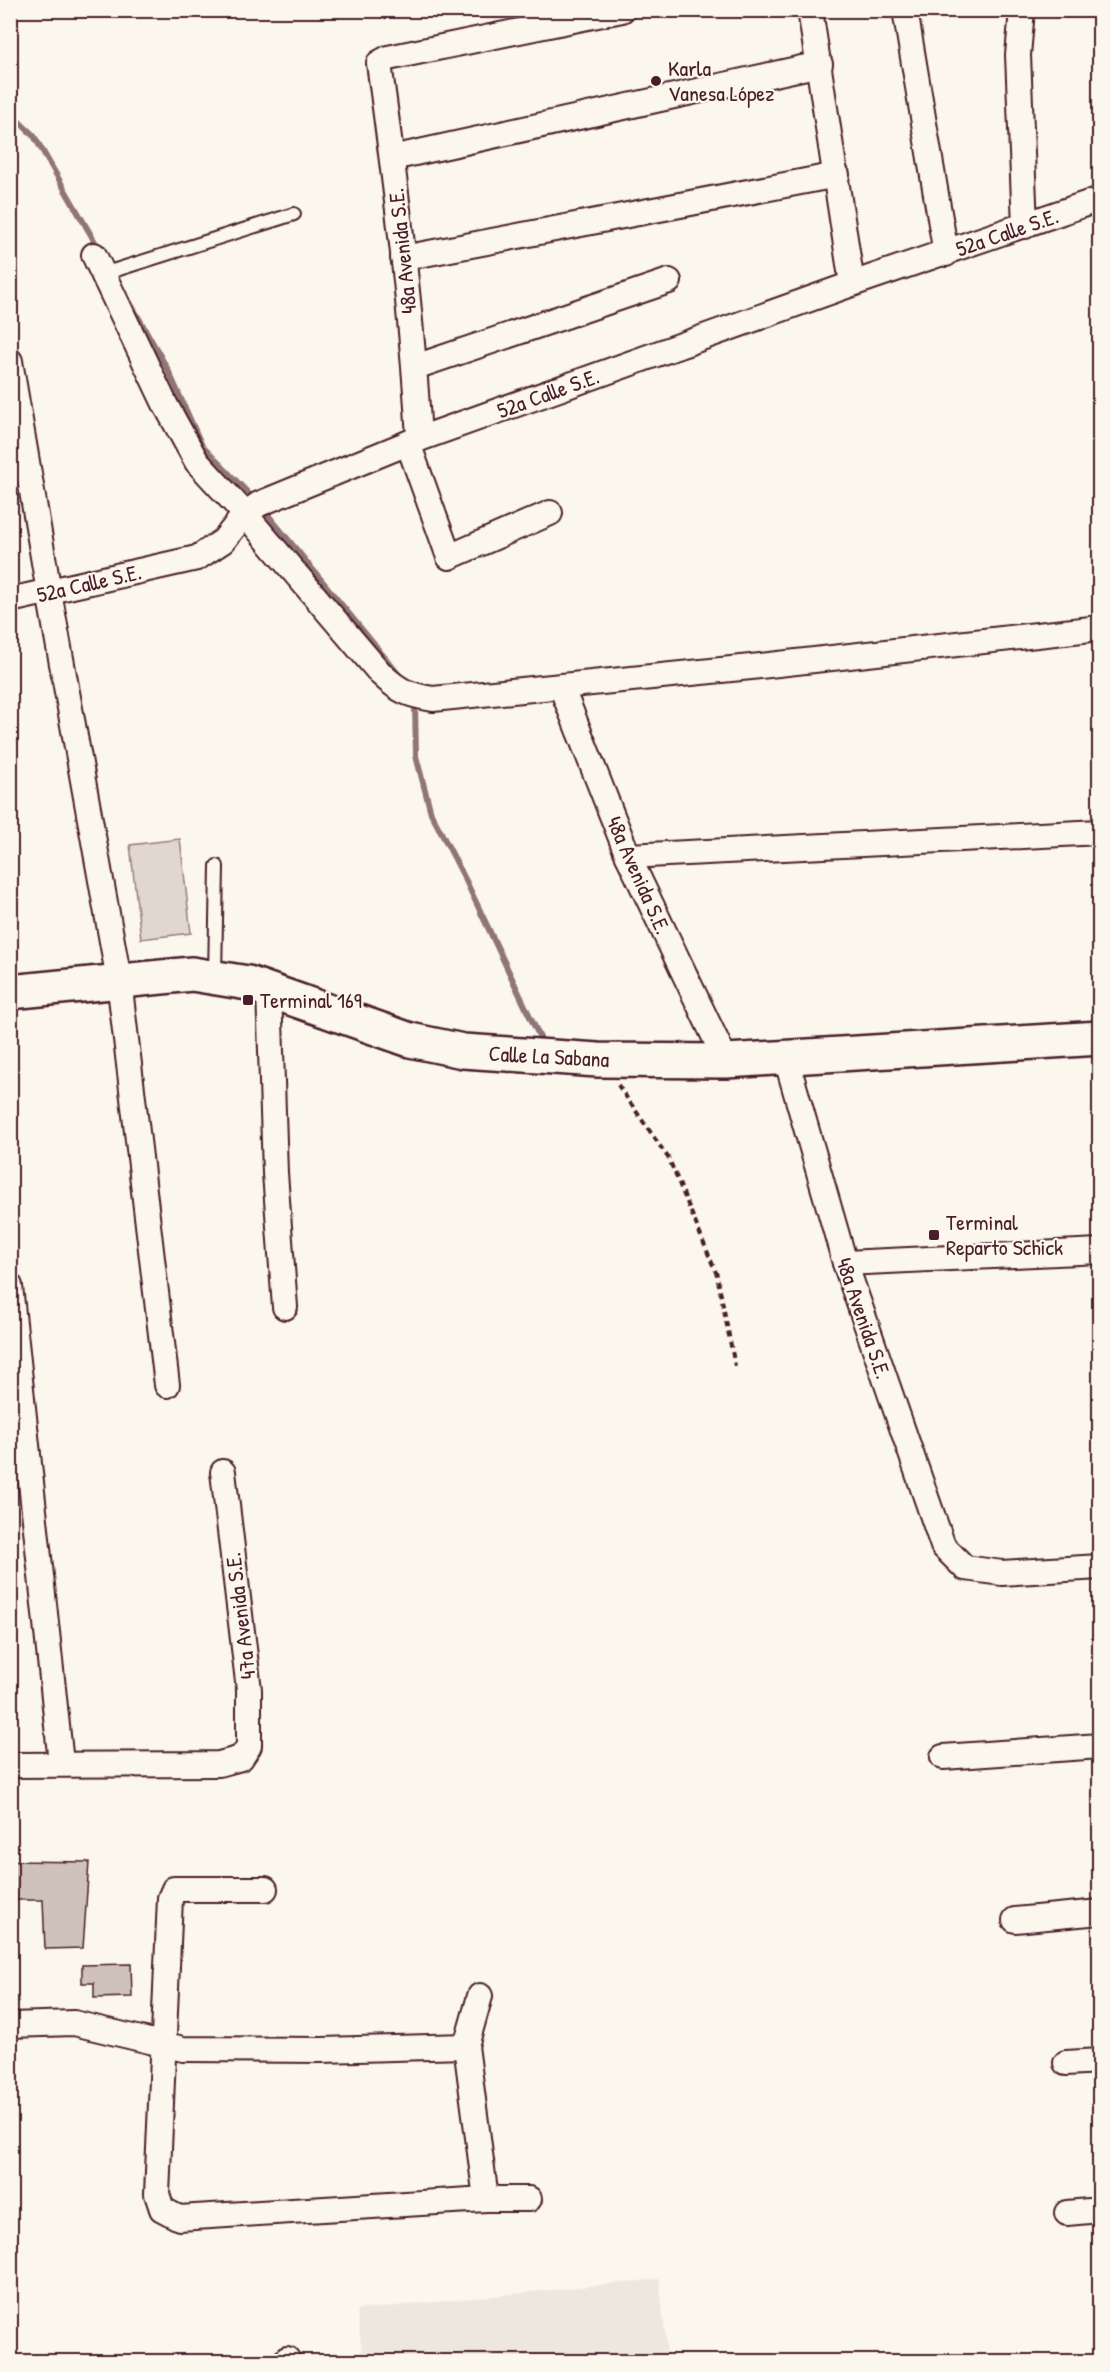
<svg xmlns="http://www.w3.org/2000/svg" width="1110" height="2372" font-family="'Patrick Hand',sans-serif">
  <rect width="100%" height="100%" fill="#fbf7ec"/>
  <filter id="ink" filterUnits="userSpaceOnUse"><feTurbulence type="fractalNoise" baseFrequency=".0167" numOctaves="2"/><feDisplacementMap in="SourceGraphic" scale="12" xChannelSelector="R" yChannelSelector="G"/><feConvolveMatrix kernelMatrix="1 2 1 2 8 2 1 2 1" color-interpolation-filters="sRGB"/></filter>
  <g filter="url(#ink)">
    <path fill="#eee7de" d="M659,2279L668,2361H363L357,2310Z"/>
    <path fill="#e2d7d0" stroke="#967b7e" stroke-width="1.5" d="M180,839L191,933L141,939L130,845Z"/>
    <g fill="none" stroke-linecap="round" stroke-linejoin="round">
      <g stroke="#907477" stroke-width="6">
        <path d="M10,113L34,136L99,249"/>
        <path d="M128,299L168,370L202,446L256,501"/>
        <path d="M263,509L399,675"/>
        <path d="M415,703L416,756L431,813L466,881L542,1042"/>
      </g>
    </g>
    <g fill="#cfc2bc" stroke="#4a1f2b" stroke-width="1.5">
      <path d="M10,1861L89,1862L83,1948L45,1949L43,1900H10Z"/>
      <path d="M131,1964L132,1997L94,1998V1983H82V1965Z"/>
    </g>
    <g fill="none" stroke-linecap="round" stroke-linejoin="round">
      <defs>
        <g id="lane">
          <path d="M103,274L294,214"/>
          <path d="M215,976L217,866"/>
        </g>
        <g id="street">
          <path d="M810,10L852,284"/>
          <path d="M905,10L946,254"/>
          <path d="M1022,10L1018,55L1025,226"/>
          <path d="M392,158L820,64"/>
          <path d="M94,255L165,404L197,462L245,514L381,674C399,691 408,695 433,699L751,667L1100,628"/>
          <path d="M403,258L837,175"/>
          <path d="M10,361L49,592L119,980L167,1385"/>
          <path d="M415,367L669,281"/>
          <path d="M419,439C412,314 396,188 379,63L388,58L622,10"/>
          <path d="M408,443L449,557L550,513"/>
          <path d="M10,600L197,558L223,541L245,514L259,504L408,443L852,284L1100,199"/>
          <path d="M561,686L628,856L726,1061"/>
          <path d="M628,856L1100,832"/>
          <path d="M269,990L275,1173L285,1307"/>
          <path d="M786,1058L845,1263L943,1546L965,1568L1002,1573L1100,1567"/>
          <path d="M845,1263L1100,1251"/>
          <path d="M10,1286L61,1763"/>
          <path d="M943,1757L1100,1746"/>
          <path d="M10,1765L219,1764L241,1758L249,1746V1690L223,1472"/>
          <path d="M265,1889H174L170,1898L157,2194L162,2209L179,2218L486,2199H529"/>
          <path d="M1015,1920L1100,1912"/>
          <path d="M480,1996L466,2046L486,2199"/>
          <path d="M10,2025L74,2023L183,2049L322,2050L466,2046"/>
          <path d="M1066,2063L1100,2061"/>
          <path d="M1067,2213L1100,2210"/>
          <path d="M287,2362V2359"/>
        </g>
        <path id="secondary" d="M10,992L192,974L248,983L410,1040L463,1051L598,1060L726,1061L1100,1038"/>
      </defs>
      <use href="#lane" stroke="#4a1f2b" stroke-width="16"/>
      <use href="#street" stroke="#4a1f2b" stroke-width="28"/>
      <use href="#secondary" stroke="#4a1f2b" stroke-width="38"/>
      <path stroke="#4a1f2b" stroke-width="4" stroke-dasharray="6 4.5" stroke-linecap="butt" d="M618,1085L669,1159L717,1275L735,1366"/>
      <use href="#lane" stroke="#fbf7ec" stroke-width="12"/>
      <use href="#street" stroke="#fbf7ec" stroke-width="24"/>
      <use href="#secondary" stroke="#fbf7ec" stroke-width="33"/>
    </g>
  </g>
  <g fill="#4a1f2b" stroke="#fbf7ec" stroke-width="2">
    <circle cx="656" cy="81" r="6"/>
    <rect x="242" y="994" width="12" height="12" rx="3"/>
    <rect x="928" y="1229" width="12" height="12" rx="3"/>
  </g>
  <g text-anchor="middle" stroke-width="4.5" stroke-linejoin="round" paint-order="stroke">
    <g font-size="22" fill="#4a1f2b" stroke="#fbf7ec" text-anchor="start">
      <text x="668" y="76">Karla<tspan x="668" dy="25">Vanesa López</tspan></text>
      <text x="260" y="1008">Terminal 169</text>
      <text x="946" y="1230">Terminal<tspan x="946" dy="25">Reparto Schick</tspan></text>
    </g>
    <g font-size="22" fill="#4a1f2b" stroke="#fbf7ec">
      <text transform="translate(1007 232) rotate(-19)" y="8">52a Calle S.E.</text>
      <text transform="translate(402 251) rotate(-96)" y="8">48a Avenida S.E.</text>
      <text transform="translate(548 393) rotate(-20)" y="8">52a Calle S.E.</text>
      <text transform="translate(89 583) rotate(-13)" y="8">52a Calle S.E.</text>
      <text transform="translate(639 875) rotate(66)" y="8">48a Avenida S.E.</text>
      <text transform="translate(549 1056) rotate(3)" y="8">Calle La Sabana</text>
      <text transform="translate(864 1318) rotate(71)" y="8">48a Avenida S.E.</text>
      <text transform="translate(240 1616) rotate(-97)" y="8">47a Avenida S.E.</text>
    </g>
  </g>
  <rect width="1110" height="2372" fill="none" stroke="#fbf7ec" stroke-width="36"/>
  <rect x="18" y="18" width="1074" height="2336" fill="none" stroke="#4a1f2b" stroke-width="2" filter="url(#ink)"/>
</svg>
